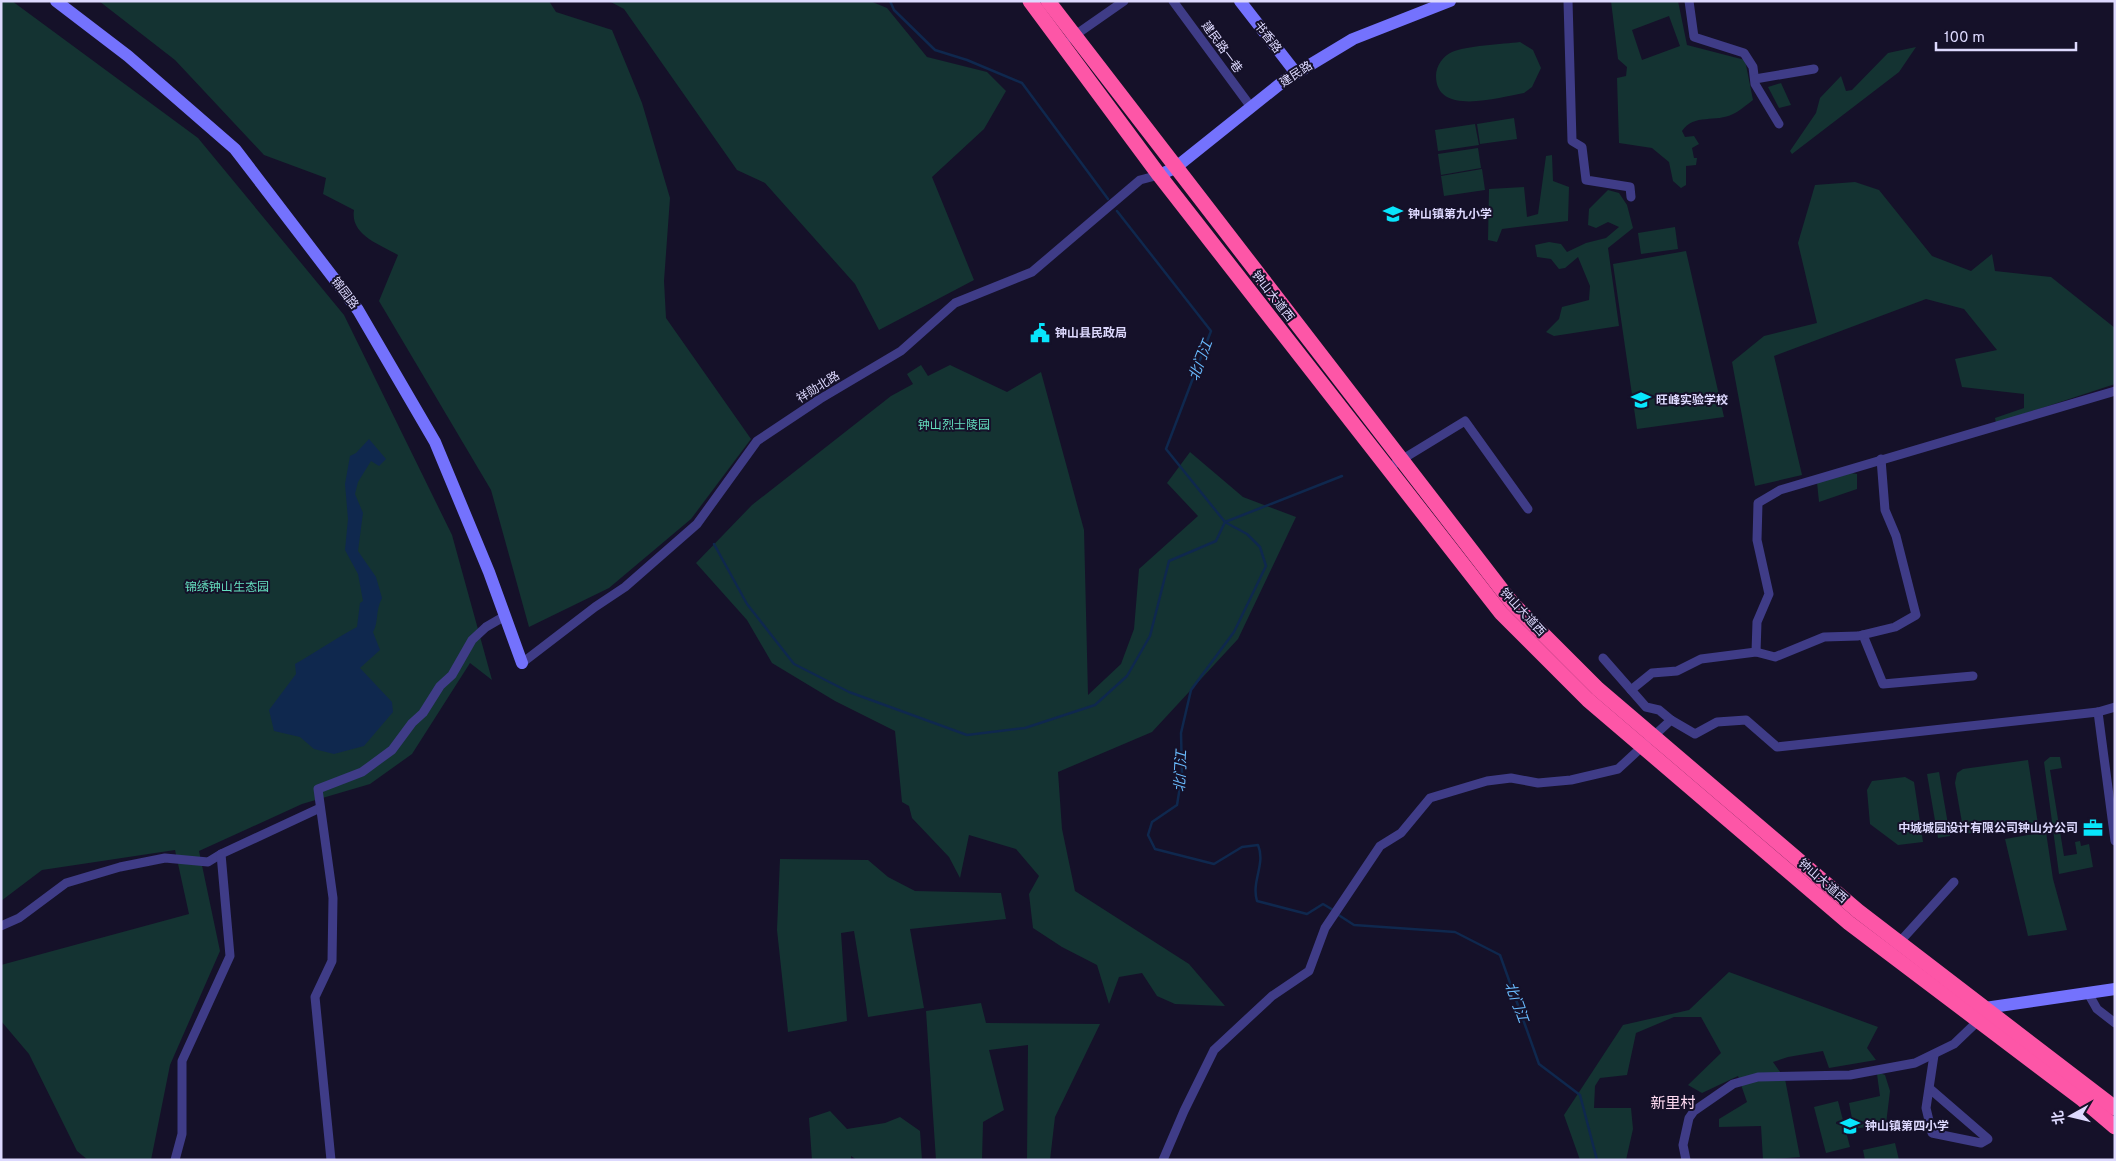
<svg xmlns="http://www.w3.org/2000/svg" width="2116" height="1161" font-family="Overpass,'Noto Sans SC',sans-serif">
  <rect width="100%" height="100%" fill="#151129"/>
  <g fill="#143332" fill-rule="evenodd">
    <path d="M1,1H12L198,138L344,315L452,535L492,680L470,663L412,754L370,784L302,804L199,851L220,951L170,1065L151,1160H88L77,1151L29,1054L1,1021V965L189,914L175,850L42,870L1,901Z"/>
    <path d="M99,1H549L556,12L612,30L642,103L670,198L664,281L666,318L751,439L691,519L609,588L529,627L491,490L379,301L398,255C379,244 350,235 354,210L323,194L326,178L264,155L175,60Z"/>
    <path d="M609,1H870L887,8L927,57L987,72L1006,91L984,129L932,177L974,280L879,330L855,284L765,183L737,170L624,9Z"/>
    <path d="M1611,1H1678L1687,45L1745,60L1753,100C1746,105 1740,111 1733,114C1716,123 1694,113 1682,131L1685,137L1694,136L1699,144L1692,148L1694,158H1697L1696,165L1686,166V185L1681,188L1673,181L1669,162L1652,148L1619,143L1617,78L1626,76L1627,67L1618,59ZM1669,16L1680,46L1642,60L1632,30Z"/>
    <path d="M1520,42L1533,50L1541,68L1532,87L1524,93C1500,97 1436,117 1436,76C1436,66 1443,56 1452,52C1465,46 1503,44 1520,42Z"/>
    <path d="M1916,47L1899,72L1792,154L1790,151L1816,113L1820,98L1841,76L1846,91L1852,90L1888,53Z"/>
    <path d="M1781,83L1791,105L1779,108L1768,87Z"/>
    <path d="M1514,118L1517,139L1480,144L1477,124Z"/>
    <path d="M1475,124L1479,145L1438,151L1435,130Z"/>
    <path d="M1478,148L1481,168L1441,175L1438,154Z"/>
    <path d="M1552,155L1553,181L1569,187L1568,221L1502,229L1497,242L1488,240L1489,189L1524,187L1527,217L1538,214L1546,156Z"/>
    <path d="M1482,169L1485,190L1444,196L1441,176Z"/>
    <path d="M1855,182L1879,190L1932,256L1971,271L1992,254L1995,271L2051,277L2115,328V384L1996,423L1995,418L2024,408V394L1962,387L1955,359L1997,350L1964,309L1926,299L1774,356L1802,475L1755,486L1732,362L1764,336L1817,323L1798,243L1815,185Z"/>
    <path d="M1608,190L1619,193L1627,205L1633,228L1608,248L1619,326L1554,336L1546,332L1559,319L1562,307L1589,300L1590,286L1578,257L1565,268L1559,269L1551,259L1537,257L1535,245L1549,242L1561,244L1567,252L1586,243L1606,238L1619,227L1608,222L1596,228L1588,225L1589,209Z"/>
    <path d="M1675,227L1678,249L1641,254L1638,233Z"/>
    <path d="M1686,251L1724,417L1637,429L1613,264Z"/>
    <path d="M921,365L928,376L950,365L1007,392L1041,372L1084,530L1088,695L1121,664L1134,629L1139,569L1198,516L1167,483L1190,452L1243,497L1296,517L1238,639L1152,732L1058,772L1062,829L1075,891L1189,964L1225,1006L1175,1004L1157,996L1142,973L1119,977L1109,1004L1097,965L1062,947L1033,928L1029,894L1039,876L1016,849L969,835L960,878L949,857L912,818L909,806L902,802L895,731L835,701L772,663L747,620L696,563L752,505L891,396L913,384L907,374Z"/>
    <path d="M1851,473L1857,474V489L1819,502L1817,482Z"/>
    <path d="M2050,757H2060L2062,768L2050,770L2064,856L2077,854L2075,842L2080,841L2081,846L2089,844L2093,867L2059,874L2044,762Z"/>
    <path d="M2028,760L2038,824L1964,834L1955,783L1957,773L1963,769Z"/>
    <path d="M1939,772L1950,836L1938,838L1927,774Z"/>
    <path d="M1905,777L1914,782L1923,842L1898,845L1870,824L1867,790L1872,781Z"/>
    <path d="M2046,832L2053,879L2067,930L2028,936L2005,839Z"/>
    <path d="M780,859L868,860L888,877L915,891L1001,893L1006,919L910,929L924,1008L868,1017L854,931L841,933L847,1021L788,1032L777,930Z"/>
    <path d="M1729,972L1878,1027L1867,1048L1876,1060L1829,1068L1823,1051L1788,1057L1773,1062L1785,1079L1800,1157L1763,1160L1761,1126L1719,1127V1119L1747,1102L1738,1076L1702,1093L1688,1085L1721,1053L1701,1017H1674L1636,1033L1627,1075L1600,1078L1595,1086L1594,1108H1631L1633,1129L1626,1160H1580L1564,1115L1623,1025L1689,1010Z"/>
    <path d="M981,1003L986,1023L1100,1024L1055,1117L1050,1160H1027L1028,1045L989,1050L1004,1110L983,1122L982,1160H936L926,1011Z"/>
    <path d="M1880,1073L1885,1075L1890,1091L1886,1124L1854,1129L1849,1103L1880,1096L1877,1074Z"/>
    <path d="M1838,1101L1850,1147L1826,1153L1814,1107Z"/>
    <path d="M830,1111L847,1129L885,1123L900,1117L920,1131L922,1160H857L851,1156V1160H812L809,1118Z"/>
    <path d="M1895,1143L1899,1160H1865L1863,1150Z"/>
  </g>
  <path fill="#0f284e" d="M369,439L386,459L379,466L371,461L358,482L355,494L363,513L358,551L376,577L382,598C375,611 379,622 373,632L380,650L360,668L392,702L393,712L364,746L334,754L314,749L300,737L274,731L269,710L296,674L295,664C316,652 336,638 357,627L360,603L363,601L358,574L345,550L348,519L345,484L350,456L356,453Z"/>
  <g fill="none" stroke-linecap="round" stroke-linejoin="round">
    <g stroke="#0f284e" stroke-width="2.5">
      <path d="M890,1L894,10L935,50L967,60L1022,83L1108,199"/>
      <path d="M1117,211L1211,331L1166,449L1225,522L1247,534L1260,547L1266,566L1234,632L1191,690L1181,733L1182,774L1177,805L1152,822L1148,835L1155,849L1214,864L1242,847L1258,845C1266,864 1251,881 1257,901L1307,914L1323,904L1333,910"/>
      <path d="M714,544L747,604L794,664L849,692L967,735L1025,728L1095,705L1127,676L1150,636L1169,561L1216,541L1225,522L1342,476"/>
      <path d="M1337,914L1354,925L1455,932L1500,955L1539,1064L1580,1095L1597,1160"/>
    </g>
    <g stroke="#3f3c87" stroke-width="9">
      <path d="M1173,1L1251,107"/>
      <path d="M1568,1L1572,141L1582,147L1586,180L1630,187L1631,197"/>
      <path d="M1689,1L1694,37L1744,53L1753,67L1755,84L1779,124"/>
      <path d="M1071,38L1124,1"/>
      <path d="M1755,79L1814,69"/>
      <path d="M1388,468L1465,421L1528,509"/>
      <path d="M1863,635L1883,684L1973,676"/>
      <path d="M1756,652L1775,657L1824,637L1858,636L1895,627L1916,615L1896,536L1885,510L1881,459"/>
      <path d="M1603,658L1646,707L1659,710L1671,720"/>
      <path d="M522,663L595,607L625,587L697,524L757,441L820,399L901,351L955,303L1032,272L1140,180L1159,175"/>
      <path d="M1631,690L1652,673L1677,671L1701,659L1756,652L1757,622L1769,594L1757,540L1758,503L1780,490L2115,391"/>
      <path d="M2098,712L2115,841"/>
      <path d="M1,926L19,918L66,883L120,867L165,858L208,862L221,854"/>
      <path d="M1896,946L1954,882"/>
      <path d="M2088,993L2097,1009L2115,1023"/>
      <path d="M1929,1088L1988,1139L1981,1143L1932,1133L1926,1108L1934,1055"/>
      <path d="M175,1160L182,1134V1061L230,956L221,854L320,808"/>
      <path d="M331,1160L315,997L332,961L333,898L318,789L362,772L392,750L412,723L423,713L440,686L452,675L472,640L486,627L505,616"/>
      <path d="M1163,1160L1184,1111L1214,1050L1272,996L1309,971L1325,928L1380,846L1401,833L1430,798L1487,781L1511,778L1538,783L1571,780L1618,769L1671,720L1695,734L1717,722L1746,720L1777,747L2098,712L2115,707"/>
      <path d="M1686,1160L1683,1145L1689,1118L1694,1111L1733,1084L1758,1077L1850,1075L1915,1063L1954,1044L1978,1021"/>
    </g>
    <g stroke="#7472fd" stroke-width="12">
      <path d="M56,1L128,56L235,149L358,310L435,442L489,572L522,663"/>
      <path d="M1240,1L1296,73"/>
      <path d="M1159,175L1175,168L1285,80L1353,39L1450,1"/>
      <path d="M1982,1013L1985,1008L2115,989"/>
    </g>
    <g stroke="#fd56a7" stroke-width="15">
      <path d="M1030,1L1159,175L1501,613L1588,700L1849,923L2082,1099L2115,1127"/>
      <path d="M1048,1L1512,603L1598,689L1858,911L2115,1108"/>
    </g>
  </g>
  <defs>
    <symbol id="school-bare" viewBox="-9 -9 18 18"><path d="M0-5L7-2L0 1L-7-2ZM-4 1L0 2.5L4 1V4Q0 6-4 4Z" fill="#08e5fc" stroke="#151129" stroke-width="2.5" paint-order="stroke"/></symbol>
    <symbol id="civic-bare" viewBox="-9 -9 18 18"><path d="M-.6-6.5H3V-4.5H.6V-3L4-1V1h2V6H-6V1h2V-1L-.6-3ZM-1.2 2.5V6h2.4V2.5Z" fill="#08e5fc" stroke="#151129" stroke-width="2.5" paint-order="stroke"/></symbol>
    <symbol id="office-bare" viewBox="-9 -9 18 18"><path d="M-6-3h4V-5.5h4V-3h4V5H-6ZM-1-4.5V-3h2v-1.5ZM-6 0V1H6V0Z" fill="#08e5fc" stroke="#151129" stroke-width="2.5" paint-order="stroke"/></symbol>
  </defs>
  <g fill-rule="evenodd">
    <use href="#school-bare" x="1379" y="200" width="28" height="28"/>
    <use href="#civic-bare" x="1026" y="319" width="28" height="28"/>
    <use href="#school-bare" x="1627" y="386" width="28" height="28"/>
    <use href="#office-bare" x="2079" y="814" width="28" height="28"/>
    <use href="#school-bare" x="1836" y="1112" width="28" height="28"/>
  </g>
  <g text-anchor="middle" stroke-width="4" stroke-linejoin="round" paint-order="stroke">
    <g font-size="12" fill="#ddd9fe" stroke="#151129">
      <text transform="translate(1268 37) rotate(52)" y="4">书香路</text>
      <text transform="translate(1222 47) rotate(54)" y="4">建民路一巷</text>
      <text transform="translate(1296 74) rotate(-33)" y="4">建民路</text>
      <text transform="translate(345 293) rotate(53)" y="4">锦园路</text>
      <text transform="translate(1273 296) rotate(52)" y="4">钟山大道西</text>
      <text transform="translate(818 387) rotate(-32)" y="4">祥勋北路</text>
      <text transform="translate(1523 612) rotate(47)" y="4">钟山大道西</text>
      <text transform="translate(1823 881) rotate(41)" y="4">钟山大道西</text>
    </g>
    <g font-size="12" font-weight="bold" fill="#ddd9fe" stroke="#151129" text-anchor="start">
      <text x="1408" y="218">钟山镇第九小学</text>
      <text x="1055" y="337">钟山县民政局</text>
      <text x="1656" y="404">旺峰实验学校</text>
      <text x="2078" y="832" text-anchor="end">中城城园设计有限公司钟山分公司</text>
      <text x="1865" y="1130">钟山镇第四小学</text>
    </g>
    <g font-size="12" fill="#65dfbf" stroke="#151129">
      <text x="954" y="429">钟山烈士陵园</text>
      <text x="227" y="591">锦绣钟山生态园</text>
    </g>
    <g font-size="14" font-style="italic" fill="#69bafd" stroke="#151129">
      <text transform="translate(1200 360) rotate(-69)" y="5">北门江</text>
      <text transform="translate(1180 771) rotate(-87)" y="5">北门江</text>
      <text transform="translate(1517 1002) rotate(70)" y="5">北门江</text>
    </g>
    <g font-size="15" fill="#ffdbf2" stroke="#151129">
      <text x="1673" y="1108">新里村</text>
    </g>
  </g>
  <rect width="2116" height="1161" fill="none" stroke="#ddd9fe" stroke-width="5"/>
  <g transform="translate(2071 1116) rotate(262)" stroke="#151129" stroke-width="4" paint-order="stroke">
  <path d="M0-4L9 19L0 12L-9 19Z" fill="#ddd9fe"/>
  <text y="-8" font-size="14" font-weight="bold" text-anchor="middle" fill="#ddd9fe">北</text>
  </g>
  <path d="M1936 42v8h140v-8" fill="none" stroke="#ddd9fe" stroke-width="2.5"/>
  <text x="1944" y="42" font-size="15" fill="#ddd9fe" stroke="#151129" stroke-width="4" paint-order="stroke">100 m</text>
</svg>
